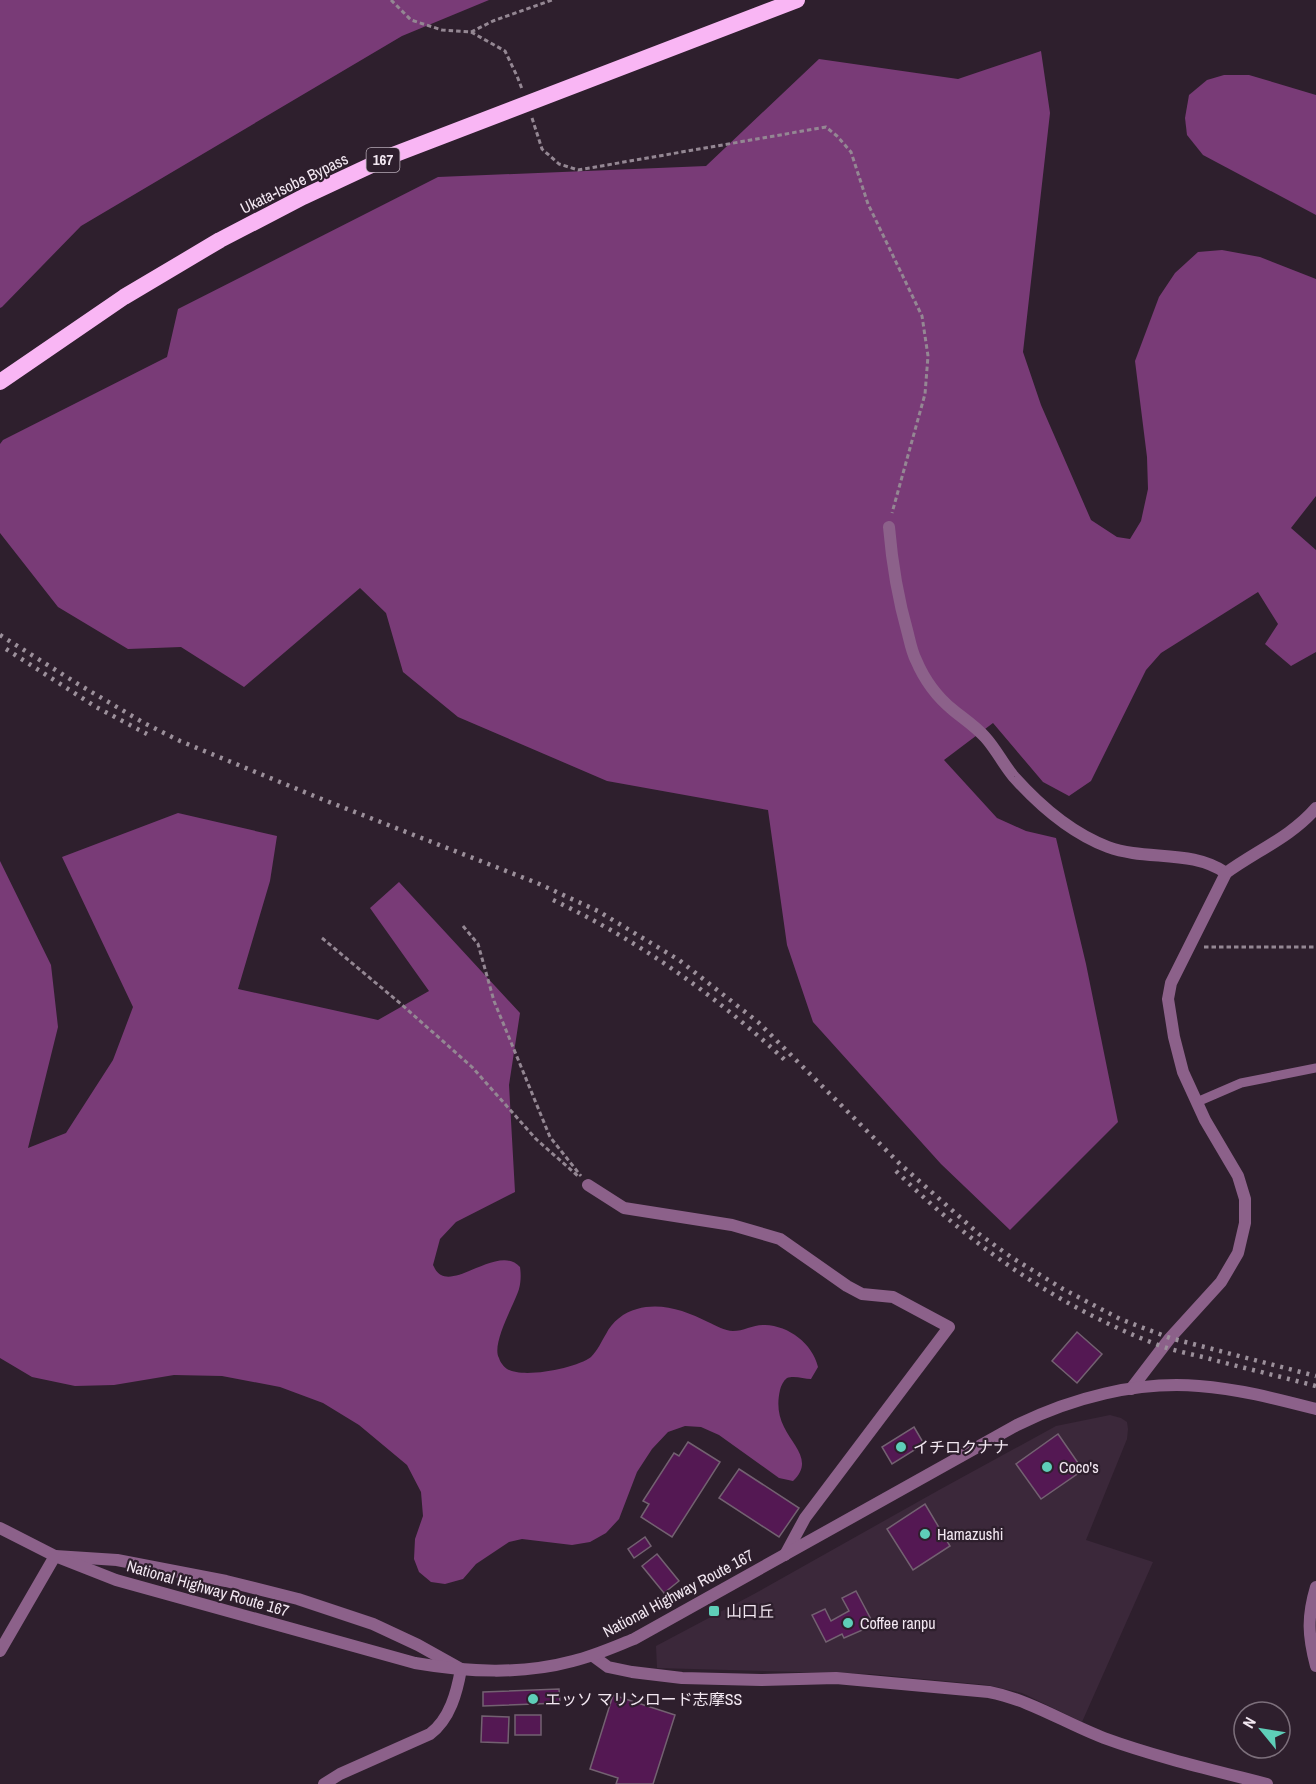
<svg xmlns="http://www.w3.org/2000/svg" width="1316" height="1784" font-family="'Archivo Narrow','Noto Sans JP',sans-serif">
  <rect width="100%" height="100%" fill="#2e1f2d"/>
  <path fill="#3b283a" d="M1110,1415L1121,1418L1127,1422L1128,1429L1127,1439L1086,1540L1153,1562L1082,1722L1022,1693L987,1685L870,1674L657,1668L656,1646L754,1594L939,1490L1056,1426Z"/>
  <g fill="#793b77">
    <path d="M0,0H489L402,36L81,226L2,307L0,308Z"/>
    <path d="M1041,51L1050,113L1023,352L1041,405L1091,520L1117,537L1130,539L1141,521L1148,489L1147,457L1135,361L1159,297L1175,273L1198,252L1222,250L1260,257L1316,279V496L1291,528L1316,550V652L1291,666L1265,644L1278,624L1258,592L1161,653L1146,670L1091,781L1069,796L1043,782L993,723L944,760L997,818L1026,831L1056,838L1086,964L1118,1122L1010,1230L941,1164L813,1022L787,945L768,810L607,781L458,717L403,672L386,613L360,588L244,687L181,647L128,649L58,607L0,533V444L3,440L167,357L178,309L438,177L706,166L819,59L958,79Z"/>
    <path d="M1224,75H1249L1316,95V215L1203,155L1187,135L1185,118L1189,95L1207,80Z"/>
    <path d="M178,813L277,836L270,881L238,989L378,1020L429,991L370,908L399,882L520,1013L509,1085L515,1192L456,1222L440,1239L433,1265C435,1269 437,1273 441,1275C460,1285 500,1245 520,1267C521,1274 521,1282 519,1289C514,1305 491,1344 499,1358C500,1362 504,1367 507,1369C523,1379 577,1368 591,1357C598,1350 601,1342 606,1334C612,1322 624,1312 637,1309C661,1302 686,1311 708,1322C715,1325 725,1331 733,1331C744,1331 754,1324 765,1325C789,1326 812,1343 818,1367L811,1379C804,1379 794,1375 787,1378C783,1381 781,1386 780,1390C777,1403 778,1415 784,1427C793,1446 814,1461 793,1481L779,1478L719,1435L701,1427L685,1426L668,1432L652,1449L637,1472L619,1519L606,1533L590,1542L572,1545L522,1539L509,1542L476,1564L463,1579L445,1584L431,1582L419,1572L414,1559L415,1539L423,1516L421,1492L407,1465L359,1425L323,1403L280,1387L222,1376L174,1375L114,1385L75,1386L32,1377L0,1358V861L51,965L58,1027L28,1148L66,1133L113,1060L133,1007L62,857Z"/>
  </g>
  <g fill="#541853" stroke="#736171" stroke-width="1.5">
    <path d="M1077,1332L1102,1354L1077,1383L1052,1361Z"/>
    <path d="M914,1427L924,1444L892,1464L882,1447Z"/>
    <path d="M1058,1434L1083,1470L1041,1499L1016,1464Z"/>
    <path d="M688,1442L720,1462L672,1537L641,1517L649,1504L643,1501L674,1453L679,1456Z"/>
    <path d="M739,1469L799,1508L779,1537L719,1498Z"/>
    <path d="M925,1504L950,1546L913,1570L887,1529Z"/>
    <path d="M645,1537L651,1546L634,1558L628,1549Z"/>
    <path d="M657,1554L679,1581L664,1593L642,1566Z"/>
    <path d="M856,1591L874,1625L844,1638L842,1634L826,1642L812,1615L825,1609L831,1621L849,1611L842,1598Z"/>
    <path d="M559,1689L560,1703L483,1706V1692Z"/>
    <path d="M613,1695L675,1715L653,1784H616L618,1778L590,1769Z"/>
    <rect x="515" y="1715" width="26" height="20"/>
    <path d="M482,1716L509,1717L508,1743L481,1742Z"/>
  </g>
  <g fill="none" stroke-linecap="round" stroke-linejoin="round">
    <g stroke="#948793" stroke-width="3" stroke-dasharray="4.5 3" stroke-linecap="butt">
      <path d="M391,0L411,20L442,30L471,32L505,51L517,76L522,89"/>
      <path d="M471,32L493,21L552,0"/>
      <path d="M532,118L542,149L559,164L578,170L826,127L837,136L851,152L868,204L922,316L928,356L925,394L892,513"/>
      <path d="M463,926L478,944L494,1001L550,1137L581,1176"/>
      <path d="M322,938L401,1004L472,1067L536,1139L579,1177"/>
      <path d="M1204,947H1316"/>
    </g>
    <path stroke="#8c618a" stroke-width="9" d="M1197,1102L1241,1083L1316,1068"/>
    <g stroke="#8c618a" stroke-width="12">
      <path d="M889,527C892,563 898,599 908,634C910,642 912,652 916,660C924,679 937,697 953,710C964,719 975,726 985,737C996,749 1003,764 1014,777C1040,806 1071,833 1108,847C1146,861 1192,849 1226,873"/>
      <path d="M588,1185L624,1208L732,1225L780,1239L847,1286L862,1294L893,1297L949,1327L805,1518L785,1555"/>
      <path d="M1131,1389L1170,1338L1221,1282L1238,1253L1245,1223V1199L1238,1176L1205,1120L1183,1072L1174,1037L1168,999L1171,983L1226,873C1256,851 1291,837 1316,808"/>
      <path d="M1316,1587C1307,1617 1308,1636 1316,1666"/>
      <path d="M0,1651L55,1556L117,1560L226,1581L298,1599L373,1624L418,1645L461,1669C457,1692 450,1719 430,1734L340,1774L324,1784"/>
      <path d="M593,1656L608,1667L632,1672L682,1678L761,1680L836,1678L989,1692C1030,1700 1065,1723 1104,1738C1156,1757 1212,1770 1267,1784"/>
    </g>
    <path stroke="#8c618a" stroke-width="12" d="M0,1528L55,1556L116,1580L415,1663C468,1672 521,1675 573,1661C594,1656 614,1647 634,1639L1017,1425C1072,1398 1136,1381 1199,1386C1239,1389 1277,1399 1316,1409"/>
    <path stroke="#f9b6f4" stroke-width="16" d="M0,382L124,297L220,240L303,197L393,155L797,0"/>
    <g stroke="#9c909b" stroke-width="4.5" stroke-dasharray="3 6" stroke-linecap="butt">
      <path d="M0,635L78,684L144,723L180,741L319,798L537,883L598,911L679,960L758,1022L900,1164L979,1234L1011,1257L1063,1289L1120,1319L1170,1338L1316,1376"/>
      <path d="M6,649L96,707L147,734"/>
      <path d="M553,900C640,941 718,997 788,1063"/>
      <path d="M896,1171C973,1247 1059,1308 1161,1346C1178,1352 1197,1355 1214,1360C1248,1369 1282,1377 1316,1386"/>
    </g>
  </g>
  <g fill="#5eceb8" stroke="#2e1f2d" stroke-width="2">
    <circle cx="901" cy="1447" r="6"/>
    <circle cx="1047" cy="1467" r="6"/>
    <circle cx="925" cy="1534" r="6"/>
    <rect x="708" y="1605" width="12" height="12" rx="3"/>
    <circle cx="848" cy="1623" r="6"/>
    <circle cx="533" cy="1699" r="6"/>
  </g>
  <g text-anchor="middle" stroke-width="4.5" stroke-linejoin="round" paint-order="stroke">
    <rect fill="#2e1f2d" stroke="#b7abb6" stroke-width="1.5" x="366.5" y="148" width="33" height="24" rx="4.5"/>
    <g font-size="15" font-weight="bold" fill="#f2e7f1">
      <text x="383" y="165">167</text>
    </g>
    <g font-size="16" fill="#f2e7f1" stroke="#2e1f2d">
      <text transform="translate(294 183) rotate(-26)" y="6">Ukata-Isobe Bypass</text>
      <text transform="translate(208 1588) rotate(16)" y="6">National Highway Route 167</text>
      <text transform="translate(678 1593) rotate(-28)" y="6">National Highway Route 167</text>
    </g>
    <g font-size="16" fill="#f2e7f1" stroke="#2e1f2d" text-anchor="start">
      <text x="913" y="1453">イチロクナナ</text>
      <text x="1059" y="1473">Coco's</text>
      <text x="937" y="1540">Hamazushi</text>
      <text x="726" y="1617">山口丘</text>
      <text x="860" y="1629">Coffee ranpu</text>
      <text x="545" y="1705">エッソ マリンロード志摩SS</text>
    </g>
  </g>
  <g transform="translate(1262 1730) rotate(300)"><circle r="28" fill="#2e1f2d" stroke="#7c6f7b" stroke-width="1.5"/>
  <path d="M0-4.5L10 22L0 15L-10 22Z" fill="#5eceb8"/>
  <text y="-9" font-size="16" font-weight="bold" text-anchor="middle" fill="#f2e7f1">N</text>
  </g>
</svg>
